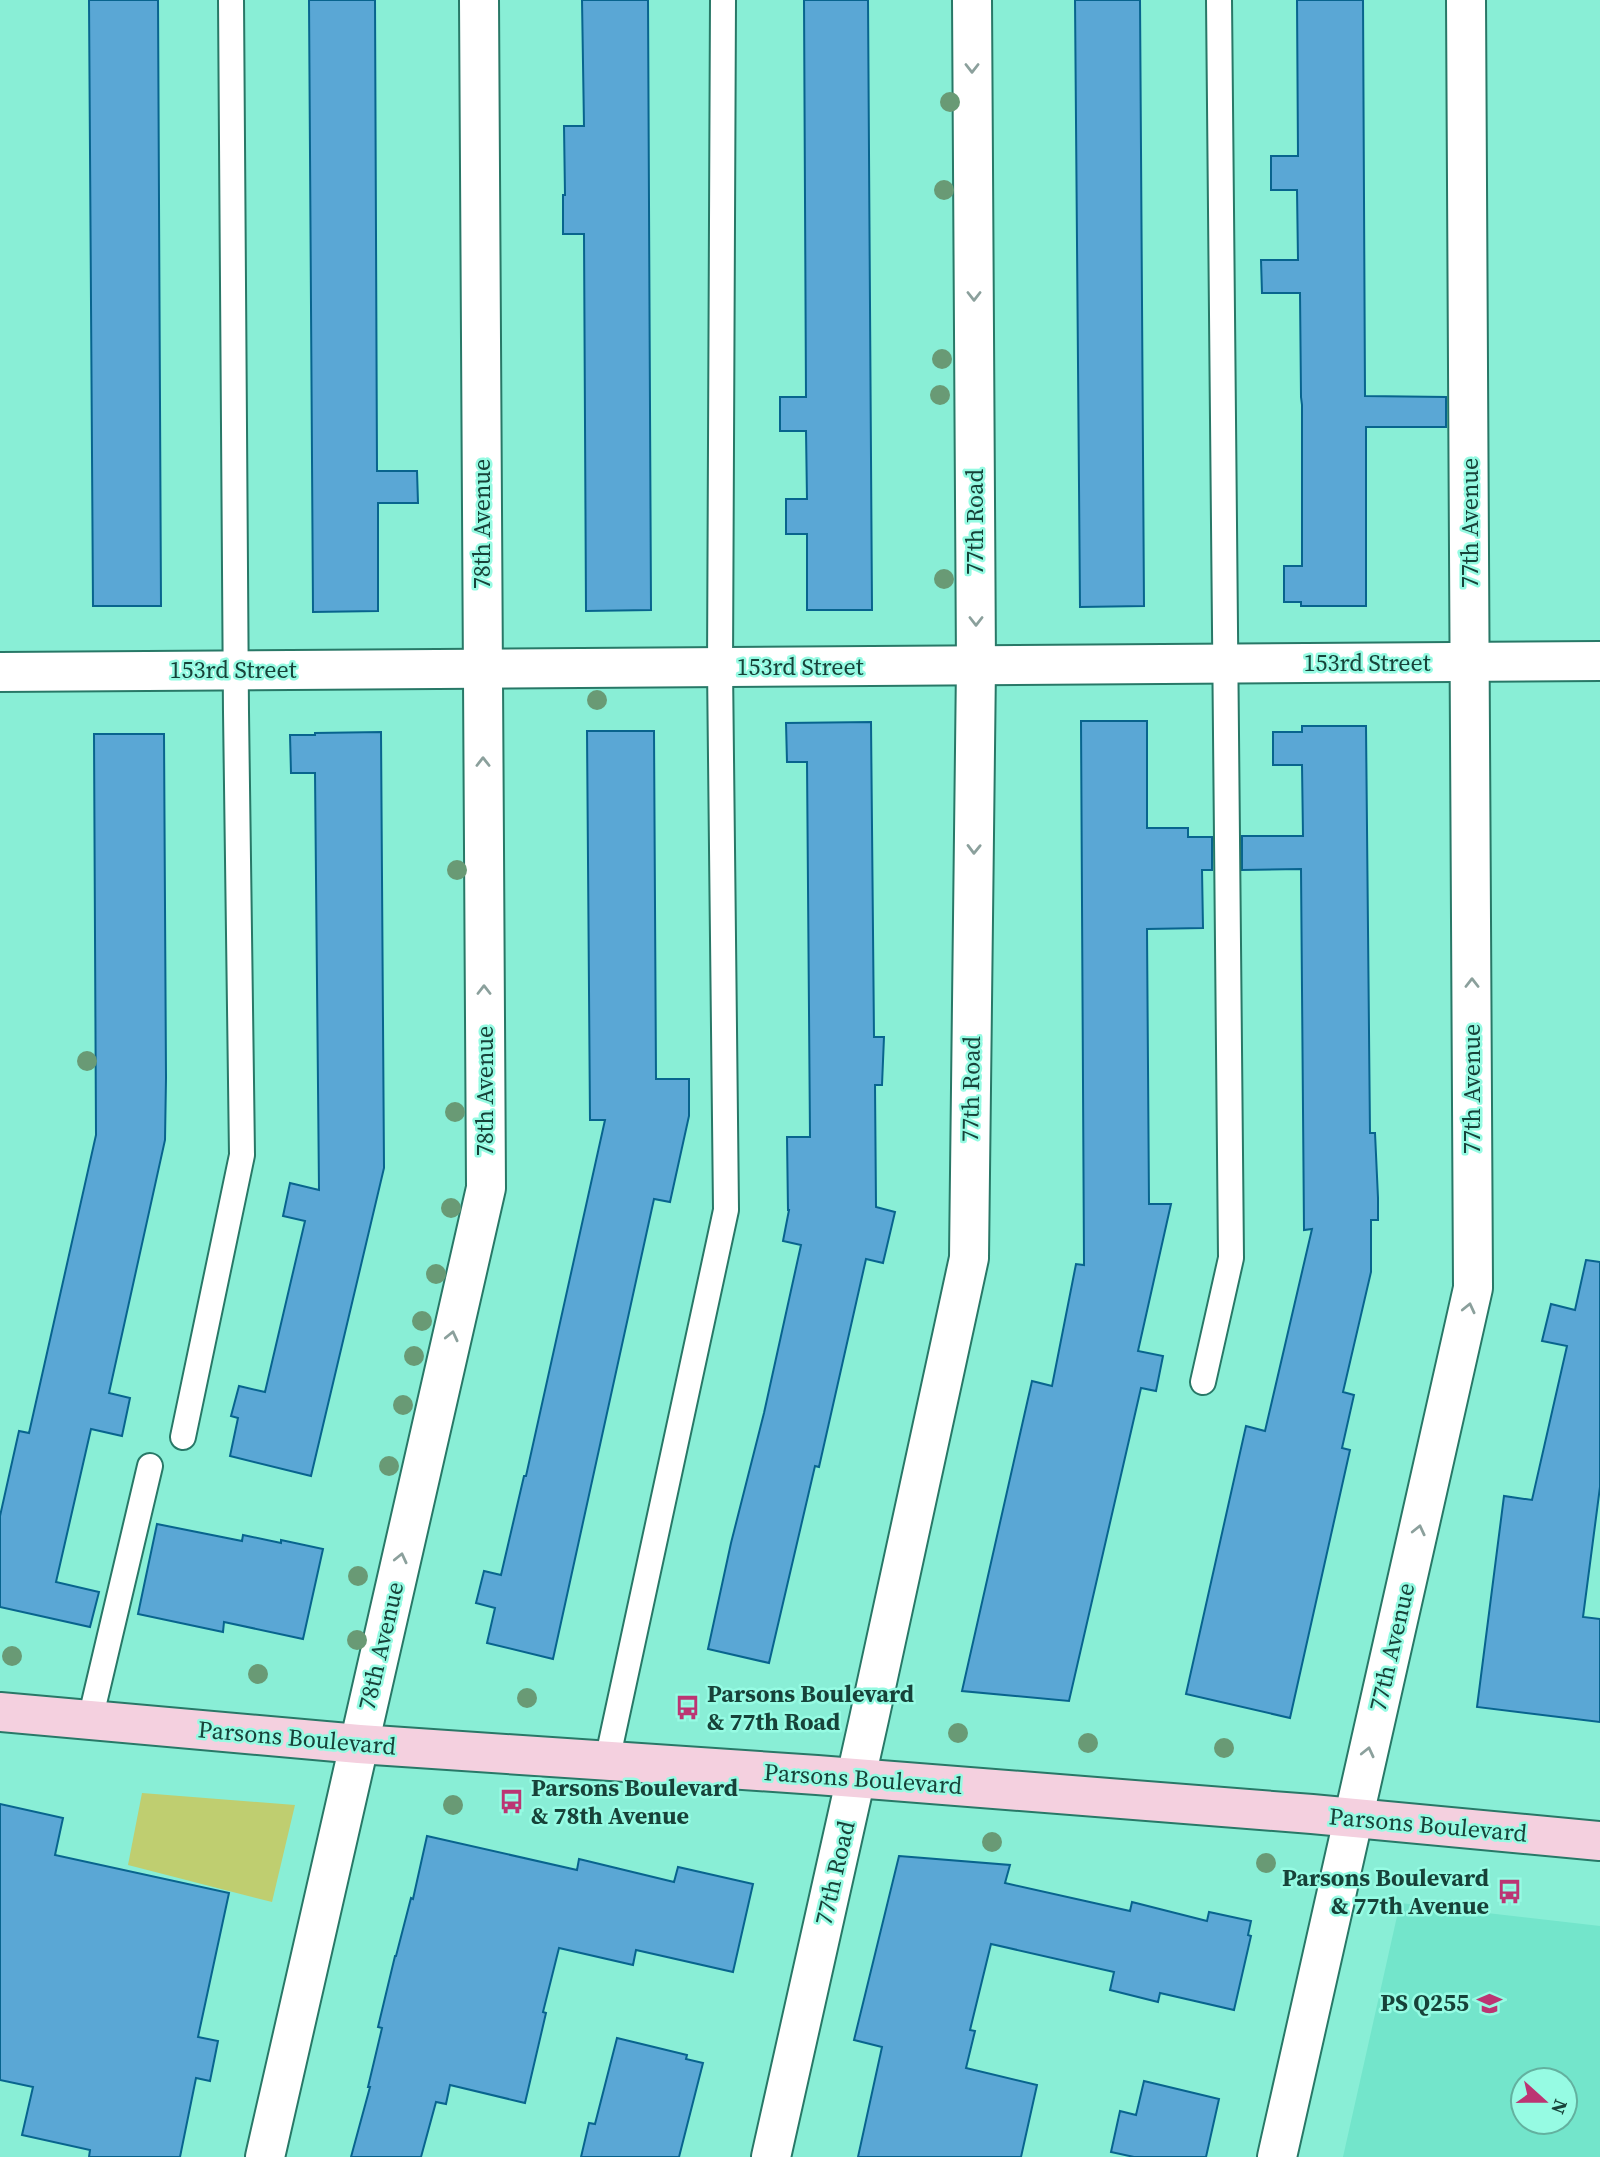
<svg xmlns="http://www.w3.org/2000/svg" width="1600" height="2157" font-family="'Source Serif 4',serif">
  <rect width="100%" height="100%" fill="#89eed6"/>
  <path fill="#73e5cb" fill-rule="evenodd" d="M1400,1903L1600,1926V2157H1343ZM1523,2080H1565V2122H1523Z"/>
  <path fill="#bfce70" d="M142,1793L295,1805L272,1902L128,1865Z"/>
  <g fill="#5aa7d5" stroke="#08648e" stroke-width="2">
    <path d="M89,0H158L161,606H93Z"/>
    <path d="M309,0H375L377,471H417L418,503H378V611L313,612Z"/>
    <path d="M582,0H648L651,610L586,611L584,234H563V195H565L564,126H584Z"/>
    <path d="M804,0H868L872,610H807V534H786V499H807L806,431H780V397H806Z"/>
    <path d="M1075,0H1140L1144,606L1080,607Z"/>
    <path d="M1297,0H1363L1365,396L1446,397V427H1366V606H1301V602H1284V566H1302V405L1301,397L1300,293H1262L1261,260H1298L1297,190H1271V156H1298Z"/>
    <path d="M1081,721H1147V828H1188V837H1212V870H1202L1203,928L1147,929L1149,1204H1171L1138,1351L1163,1356L1156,1391L1141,1388L1069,1701L962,1691L1032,1381L1052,1386L1076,1264L1084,1265Z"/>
    <path d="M871,722L874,1037H884L882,1085H875L876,1207L895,1212L883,1263L866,1259L819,1467L815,1466L769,1663L708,1649L731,1543L764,1413L801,1245L783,1241L789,1210H788L787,1137H810L807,762H787L786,723Z"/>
    <path d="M1302,726H1366L1370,1133H1375L1378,1198V1220H1371V1272L1343,1392L1354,1395L1342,1448L1350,1450L1290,1718L1186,1694L1246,1426L1265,1431L1312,1229L1304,1230L1301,869L1242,870V836H1303L1302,765H1273V732H1302Z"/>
    <path d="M587,731H654L656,1079H689V1116L670,1202L654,1199L553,1659L487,1643L495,1608L476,1603L484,1571L501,1575L524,1476H526L605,1120H590Z"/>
    <path d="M381,732L384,1168L311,1476L230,1456L238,1418L231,1416L239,1386L265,1392L305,1221L283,1216L290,1183L319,1190L315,773H291L290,735H315V733Z"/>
    <path d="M94,734H164L166,1078L165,1140L109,1393L130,1398L122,1436L91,1429L56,1582L99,1592L90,1627L0,1607V1516L19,1431L29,1433L96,1135Z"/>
    <path d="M1586,1260L1600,1262V1487L1583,1617L1600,1619V1722L1477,1707L1504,1496L1532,1500L1567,1346L1542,1341L1551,1304L1575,1310Z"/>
    <path d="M157,1524L242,1541L243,1535L281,1543V1540L323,1549L303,1639L224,1622L223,1632L138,1614Z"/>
    <path d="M0,1804L63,1818L55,1855L229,1893L198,2037L218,2041L210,2081L196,2078L180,2157H89L90,2150L22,2135L33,2087L0,2080Z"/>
    <path d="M427,1836L577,1870L579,1859L674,1882L678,1867L753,1884L733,1972L636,1950L633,1965L559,1948L543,2012L546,2013L525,2103L450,2085L446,2104L436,2102L421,2157H351L370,2087H368L382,2028L378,2027L395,1956H396L411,1898L413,1899Z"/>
    <path d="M899,1856L1010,1865L1005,1883L1130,1911L1132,1902L1207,1921L1209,1912L1251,1921L1248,1935L1251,1936L1234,2010L1160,1993L1158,2002L1110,1990L1114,1972L991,1944L970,2030L975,2031L966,2068L1037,2085L1021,2157H858L882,2047L854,2040Z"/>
    <path d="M617,2038L687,2055L686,2059L703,2063L679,2157H581L589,2123L595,2124Z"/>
    <path d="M1144,2081L1219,2099L1206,2157H1134L1111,2152L1120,2111L1136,2115Z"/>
  </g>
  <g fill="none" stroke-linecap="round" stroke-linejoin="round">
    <defs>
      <g id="lane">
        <path d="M1203,1382L1231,1258L1219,0"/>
        <path d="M183,1437L242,1155L236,712L231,0"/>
        <path d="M90,1720L150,1466"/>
        <path d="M607,1761L726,1210L720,667L723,0"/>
      </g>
      <g id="street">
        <path d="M0,672L1600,661"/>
        <path d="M265,2157L486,1188L479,0"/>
        <path d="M771,2157L869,1719L969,1258L976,665L972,0"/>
        <path d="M1277,2157L1473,1288L1466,0"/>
      </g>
      <path id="secondary" d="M0,1712L359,1744L817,1775L1312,1814L1600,1841"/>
    </defs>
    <use href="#lane" stroke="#287867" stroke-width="28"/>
    <use href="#street" stroke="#287867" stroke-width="42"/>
    <use href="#secondary" stroke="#287867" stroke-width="42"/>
    <use href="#lane" stroke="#fff" stroke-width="24"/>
    <use href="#street" stroke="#fff" stroke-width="38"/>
    <use href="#secondary" stroke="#f4d0df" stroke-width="38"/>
  </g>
  <g fill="#699a75">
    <circle cx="950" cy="102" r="10"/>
    <circle cx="944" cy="190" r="10"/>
    <circle cx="942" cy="359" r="10"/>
    <circle cx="940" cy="395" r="10"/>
    <circle cx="944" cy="579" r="10"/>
    <circle cx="597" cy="700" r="10"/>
    <circle cx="457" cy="870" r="10"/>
    <circle cx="87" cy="1061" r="10"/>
    <circle cx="455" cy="1112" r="10"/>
    <circle cx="451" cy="1208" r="10"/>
    <circle cx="436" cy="1274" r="10"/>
    <circle cx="422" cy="1321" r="10"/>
    <circle cx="414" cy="1356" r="10"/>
    <circle cx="403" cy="1405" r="10"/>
    <circle cx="389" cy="1466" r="10"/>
    <circle cx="358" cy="1576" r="10"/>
    <circle cx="357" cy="1640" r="10"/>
    <circle cx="12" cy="1656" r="10"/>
    <circle cx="258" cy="1674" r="10"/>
    <circle cx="527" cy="1698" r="10"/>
    <circle cx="958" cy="1733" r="10"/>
    <circle cx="1088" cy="1743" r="10"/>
    <circle cx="1224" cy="1748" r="10"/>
    <circle cx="453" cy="1805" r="10"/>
    <circle cx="992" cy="1842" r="10"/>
    <circle cx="1266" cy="1863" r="10"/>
  </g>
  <defs><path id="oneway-chevron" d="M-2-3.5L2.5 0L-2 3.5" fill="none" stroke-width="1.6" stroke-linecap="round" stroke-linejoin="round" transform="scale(1.75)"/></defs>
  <g stroke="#8ba09c">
    <use href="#oneway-chevron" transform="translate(972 68) rotate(90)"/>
    <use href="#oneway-chevron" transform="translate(974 296) rotate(90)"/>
    <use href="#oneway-chevron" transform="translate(976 621) rotate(90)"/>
    <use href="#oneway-chevron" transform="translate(483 762) rotate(-90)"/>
    <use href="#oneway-chevron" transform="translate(974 849) rotate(91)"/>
    <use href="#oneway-chevron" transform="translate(1472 983) rotate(-90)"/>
    <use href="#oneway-chevron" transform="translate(484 990) rotate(-90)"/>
    <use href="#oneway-chevron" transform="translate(1469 1308) rotate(-77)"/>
    <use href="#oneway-chevron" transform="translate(452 1336) rotate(-77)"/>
    <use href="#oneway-chevron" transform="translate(1419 1530) rotate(-77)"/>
    <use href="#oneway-chevron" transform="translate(401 1558) rotate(-77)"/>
    <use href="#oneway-chevron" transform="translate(1368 1752) rotate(-77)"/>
  </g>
  <defs>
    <symbol id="bus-bare" viewBox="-9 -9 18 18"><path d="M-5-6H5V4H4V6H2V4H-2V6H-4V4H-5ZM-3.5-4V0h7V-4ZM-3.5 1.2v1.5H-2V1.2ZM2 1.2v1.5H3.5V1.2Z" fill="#bc3573" stroke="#96fbe3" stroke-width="2.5" paint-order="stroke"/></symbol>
    <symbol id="school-bare" viewBox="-9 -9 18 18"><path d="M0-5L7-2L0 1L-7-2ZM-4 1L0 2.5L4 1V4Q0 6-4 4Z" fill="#bc3573" stroke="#96fbe3" stroke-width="2.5" paint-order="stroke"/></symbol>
  </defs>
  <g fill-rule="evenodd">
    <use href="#bus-bare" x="670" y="1690" width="35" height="35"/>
    <use href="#bus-bare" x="494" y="1784" width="35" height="35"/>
    <use href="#bus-bare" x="1492" y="1874" width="35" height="35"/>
    <use href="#school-bare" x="1472" y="1986" width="35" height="35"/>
  </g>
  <g text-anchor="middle" stroke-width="5" stroke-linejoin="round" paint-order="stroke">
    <g font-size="24" fill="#174239" stroke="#96fbe3">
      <text transform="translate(975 522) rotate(-90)" y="8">77th Road</text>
      <text transform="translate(1470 523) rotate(-90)" y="8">77th Avenue</text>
      <text transform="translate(482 524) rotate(-90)" y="8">78th Avenue</text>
      <text x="1367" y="671">153rd Street</text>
      <text x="800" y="675">153rd Street</text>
      <text x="233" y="678">153rd Street</text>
      <text transform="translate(971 1089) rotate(-89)" y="8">77th Road</text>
      <text transform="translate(1472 1089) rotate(-90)" y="8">77th Avenue</text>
      <text transform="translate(485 1091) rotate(-90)" y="8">78th Avenue</text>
      <text transform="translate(381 1646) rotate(-77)" y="8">78th Avenue</text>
      <text transform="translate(1392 1647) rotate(-77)" y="8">77th Avenue</text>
      <text transform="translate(297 1738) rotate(5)" y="8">Parsons Boulevard</text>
      <text transform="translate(863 1779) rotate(4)" y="8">Parsons Boulevard</text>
      <text transform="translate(1428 1825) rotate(5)" y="8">Parsons Boulevard</text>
      <text transform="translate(835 1873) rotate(-77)" y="8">77th Road</text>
    </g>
    <g font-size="24" font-weight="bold" fill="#174239" stroke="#96fbe3" text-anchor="start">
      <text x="707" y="1702">Parsons Boulevard<tspan x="707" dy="28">&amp; 77th Road</tspan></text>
      <text x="531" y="1796">Parsons Boulevard<tspan x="531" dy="28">&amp; 78th Avenue</tspan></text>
      <text x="1489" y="1886" text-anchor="end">Parsons Boulevard<tspan x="1489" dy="28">&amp; 77th Avenue</tspan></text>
      <text x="1469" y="2011" text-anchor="end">PS Q255</text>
    </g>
  </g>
  <g transform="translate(1544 2101) rotate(111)"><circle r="33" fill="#96fbe3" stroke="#63b19f" stroke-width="2"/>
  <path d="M0-5L12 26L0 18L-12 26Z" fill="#bc3573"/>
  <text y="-10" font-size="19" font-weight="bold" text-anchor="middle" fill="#174239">N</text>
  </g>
</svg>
